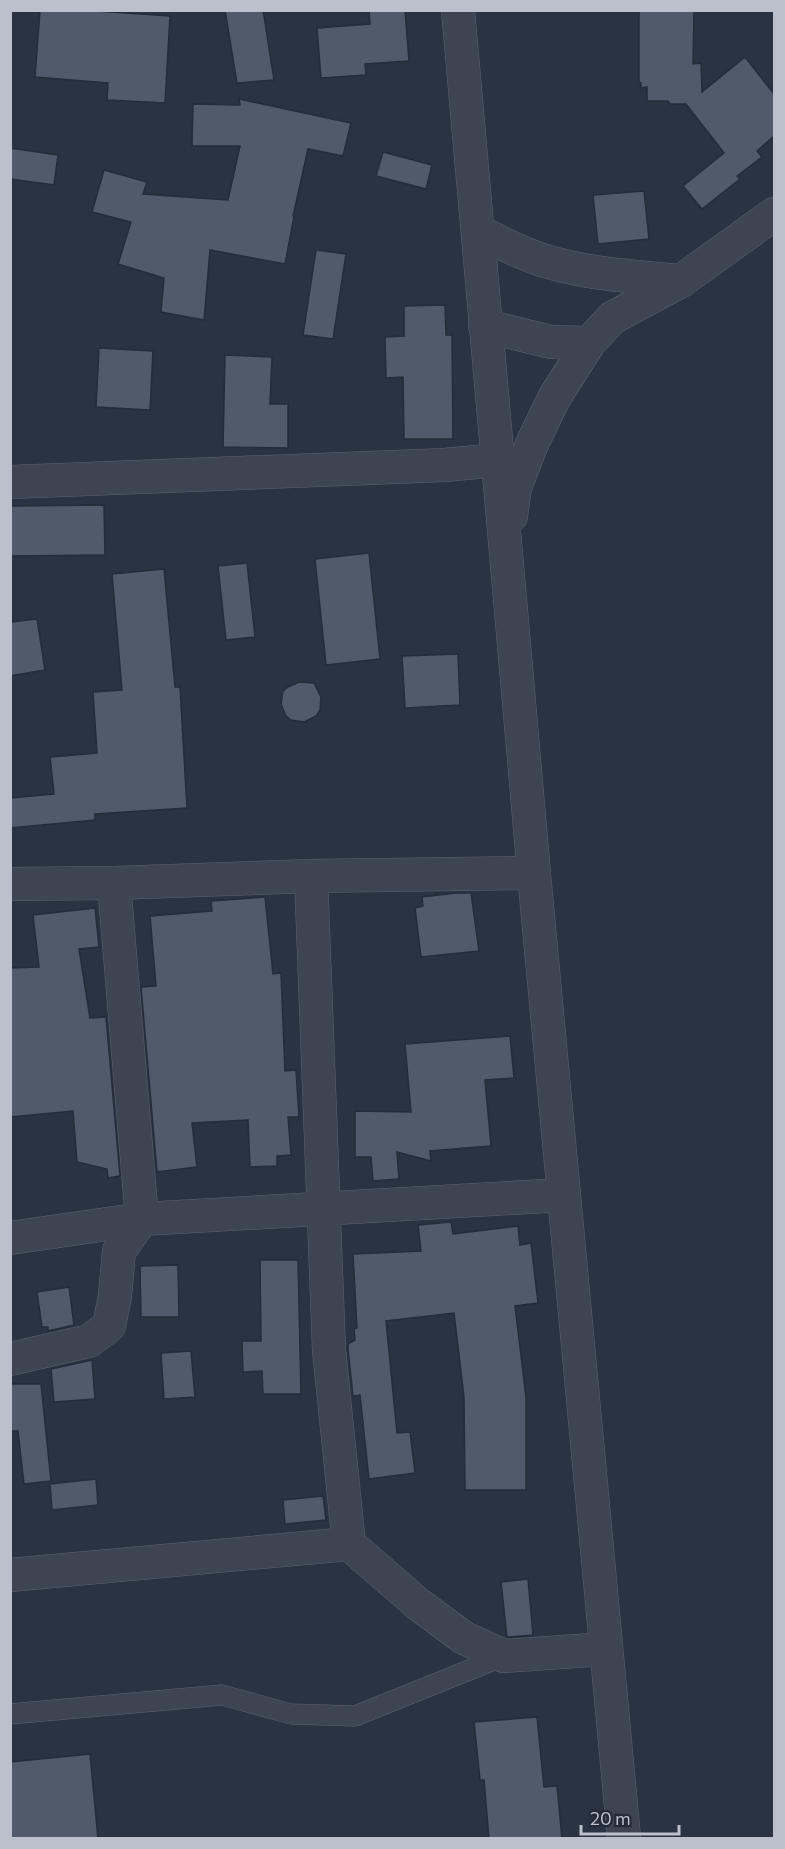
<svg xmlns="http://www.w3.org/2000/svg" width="785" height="1849" font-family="Commissioner,sans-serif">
  <rect width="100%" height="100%" fill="#2a3342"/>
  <g fill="#505a6b" stroke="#252c3a" stroke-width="1.5">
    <path d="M40,10H81L170,16L165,103L107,100L108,83L35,77Z"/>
    <path d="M225,10H263L274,80L237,83Z"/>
    <path d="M405,10L409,61L365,64L366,75L321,78L317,28L370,24L369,11Z"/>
    <path d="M639,10H694L693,64L701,63L702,92L745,57L774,94V136L757,151L762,157L737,176L740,179L702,209L683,186L724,153L686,104H670L668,101H647V87L641,88V83L639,82Z"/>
    <path d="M239,99L351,123L343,156L308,149L293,216L294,217L285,264L210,250L204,320L161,312L164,278L118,264L131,222L92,212L104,170L147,182L143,194L228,200L240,146H192L193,104L240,105Z"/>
    <path d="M10,148L58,155L54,185L10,179Z"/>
    <path d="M383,152L432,165L426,189L376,176Z"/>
    <path d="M644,191L649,239L598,244L593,195Z"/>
    <path d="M316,250L346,254L333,339L303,335Z"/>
    <path d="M445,305L446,335H452L453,439H404L403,377L386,378L385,337L404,336V306Z"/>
    <path d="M99,348L153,351L150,410L96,407Z"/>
    <path d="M225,355L272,357L270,404H288V448L223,447Z"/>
    <path d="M104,505L105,555L10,556V506Z"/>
    <path d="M369,553L380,659L326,665L315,559Z"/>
    <path d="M247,563L255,637L226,640L218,566Z"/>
    <path d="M164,569L175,687H180L187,808L95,814V820L10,828V798L54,794L50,757L97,753L93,692L122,690L112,574Z"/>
    <path d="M37,619L45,670L10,676V622Z"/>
    <path d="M458,654L460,705L405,708L402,656Z"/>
    <path d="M299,682L314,683L321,697L320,710L316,716L304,722L291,720L286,716L281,704L283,691L288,687Z"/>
    <path d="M456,893H471L479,951L421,957L415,908L423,906L422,897Z"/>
    <path d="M265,897L273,974L281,973L285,1071L296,1070L299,1117H288L291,1155L277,1156V1166L250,1167L248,1120L192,1123L197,1167L157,1172L141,987L156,986L150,916L212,911L211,901Z"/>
    <path d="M95,908L99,947L79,949L90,1018L106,1017L120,1176L108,1178L107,1169L77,1162L73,1111L10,1117V968L39,967L33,915Z"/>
    <path d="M510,1036L514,1078L485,1080L491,1146L430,1151L431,1161L397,1152L399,1179L373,1181L371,1157H355V1111L411,1112L405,1044Z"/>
    <path d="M451,1222L453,1234L518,1226L520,1245L531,1243L538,1303L515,1306L526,1397V1490H465L464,1397L454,1313L386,1321L397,1433L410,1432L415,1473L369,1479L360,1395L353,1396L348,1349V1344L355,1340L354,1329L357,1328L353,1254L421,1251L418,1225Z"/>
    <path d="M260,1260H298L301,1394H263L262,1371L243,1372L242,1341H261Z"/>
    <path d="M178,1265L179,1317H141L140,1266Z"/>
    <path d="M69,1287L74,1325L48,1331V1327H42L37,1292Z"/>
    <path d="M191,1351L195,1397L164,1399L161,1353Z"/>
    <path d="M92,1360L95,1399L54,1402L51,1369Z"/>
    <path d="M10,1384H41L51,1481L24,1484L18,1431H10Z"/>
    <path d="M96,1479L98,1505L52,1510L50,1484Z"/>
    <path d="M323,1496L326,1520L285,1524L283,1500Z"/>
    <path d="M528,1579L533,1635L507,1637L501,1582Z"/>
    <path d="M537,1717L544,1787L557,1786L562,1839H489L484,1780H480L474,1722Z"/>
    <path d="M90,1754L98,1839H10V1762Z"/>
  </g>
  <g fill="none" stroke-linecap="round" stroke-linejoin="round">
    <defs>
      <path id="service" d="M10,1714L222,1695L291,1714L355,1716L504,1656"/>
      <g id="minor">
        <path d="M10,482L445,465L497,460"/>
        <path d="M311,876L329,1350L349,1544L418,1604L464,1638L504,1656L606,1649"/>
        <path d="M10,884L114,883L311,876L534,873"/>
        <path d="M10,1238L142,1219L563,1195"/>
        <path d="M10,1359L89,1341L109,1326L115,1296L119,1251L142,1219L114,883"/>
        <path d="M10,1575L349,1544"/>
      </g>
      <g id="tertiary">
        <path d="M458,10C485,298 508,586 534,874C563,1196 594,1517 624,1838"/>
        <path d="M479,232C504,244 530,258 556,264C597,275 640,277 681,281"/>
        <path d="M485,326L551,342L589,343"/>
        <path d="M511,516L515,487L532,444L554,398L589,343L612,318L681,281L774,214"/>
      </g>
    </defs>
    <use href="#service" stroke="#5c636f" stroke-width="21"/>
    <use href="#minor" stroke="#5c636f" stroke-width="34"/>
    <use href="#tertiary" stroke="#5c636f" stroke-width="34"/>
    <use href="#service" stroke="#3e4552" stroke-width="20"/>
    <use href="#minor" stroke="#3e4552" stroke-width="33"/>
    <use href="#tertiary" stroke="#3e4552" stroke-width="33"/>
  </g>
  <rect width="785" height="1849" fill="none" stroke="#bbc1cc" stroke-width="24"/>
  <path d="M581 1825v9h98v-9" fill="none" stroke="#bbc1cc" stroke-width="3"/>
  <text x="590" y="1825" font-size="18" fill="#bbc1cc" stroke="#232a38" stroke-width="4.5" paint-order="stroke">20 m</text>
</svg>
